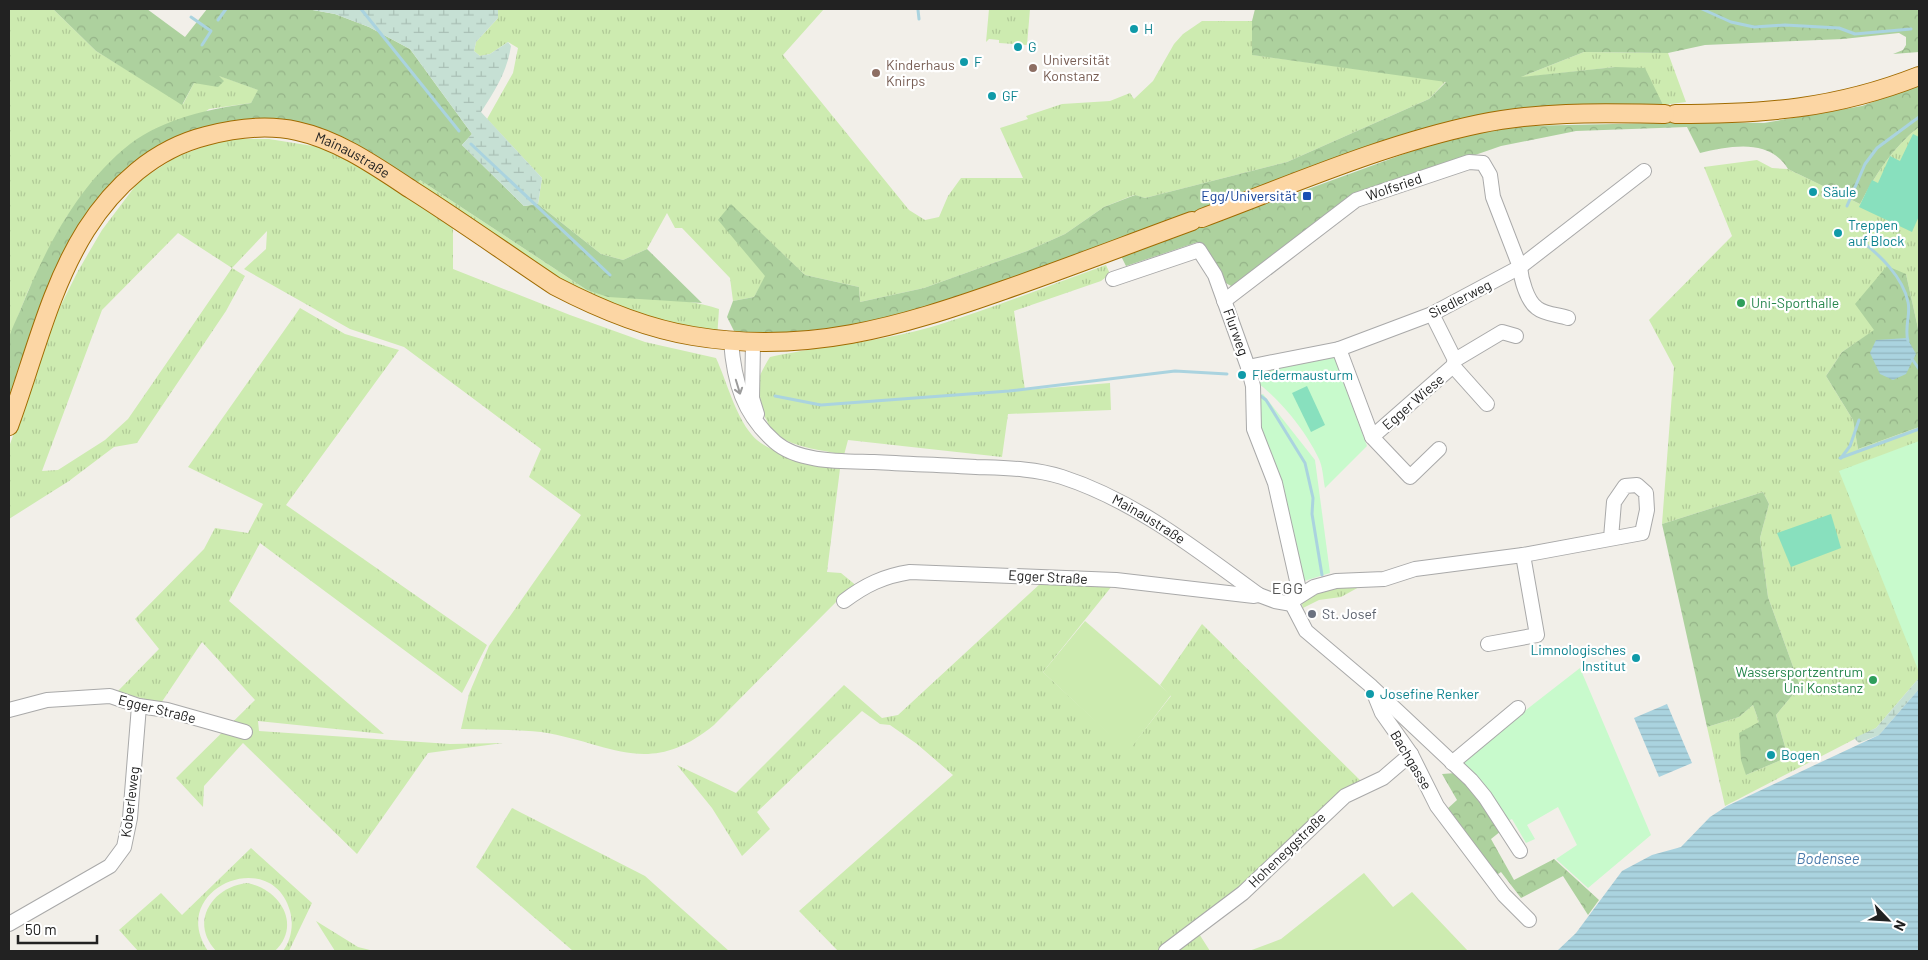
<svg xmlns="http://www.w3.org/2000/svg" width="1928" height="960" font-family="Barlow,sans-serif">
  <defs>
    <pattern id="grass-tufts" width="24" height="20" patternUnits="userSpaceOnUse" patternTransform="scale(1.25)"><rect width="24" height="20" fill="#cdebb0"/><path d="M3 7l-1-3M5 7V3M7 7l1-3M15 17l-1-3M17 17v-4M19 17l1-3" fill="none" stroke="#b0c997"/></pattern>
    <pattern id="forest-crowns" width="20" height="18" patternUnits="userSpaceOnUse" patternTransform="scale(1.25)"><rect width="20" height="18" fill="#add19e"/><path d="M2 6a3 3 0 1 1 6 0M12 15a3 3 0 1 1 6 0" fill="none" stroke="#95b388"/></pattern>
    <pattern id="wetland-marsh" width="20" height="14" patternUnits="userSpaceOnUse" patternTransform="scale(1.25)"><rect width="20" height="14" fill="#c6e0d4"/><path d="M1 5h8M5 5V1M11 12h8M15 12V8" fill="none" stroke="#aac0b6"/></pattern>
    <pattern id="water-rules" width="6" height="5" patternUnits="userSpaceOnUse" patternTransform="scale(1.25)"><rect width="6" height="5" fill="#aad3df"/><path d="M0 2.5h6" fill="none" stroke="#92b5bf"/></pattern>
  </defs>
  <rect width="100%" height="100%" fill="#f2efe9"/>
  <g fill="url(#grass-tufts)" fill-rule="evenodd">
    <path d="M9,9H53L96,51L183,104L194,83L217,75L259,90L251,103L209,109L67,216L28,291L9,339Z"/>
    <path d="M498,9H824L783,55L909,210L925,220L939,217L948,196L961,178H1023L1000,128L1028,119L1026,116L1062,104L1110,101L1130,93L1134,99L1153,81L1174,44L1183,34L1202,21H1252L1253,55L1446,81L1429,99L1287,162L1145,198L1134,195L1104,207L1065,234L1027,251L924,288L860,302L859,287L805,275L731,205L719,220L766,276L754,297L733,301L730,278L682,228H675L667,213L647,249L623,260L601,254L538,204L542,178L487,119L513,73L518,48L508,42L490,54L480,56L474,51L476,42L498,18Z"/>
    <path d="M989,9H1030L1027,45L999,43V40L989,39L986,42Z"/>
    <path d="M1584,52L1668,53L1686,102L1663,105L1615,67L1518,78Z"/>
    <path d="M1919,127V333L1906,274L1875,330L1842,352L1826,376L1853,420L1858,449L1919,427V678L1876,728L1725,806L1707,727L1739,717L1753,705L1759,722L1746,775L1788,757L1776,715L1800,686L1768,597L1760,538L1769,504L1763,492L1662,524L1674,367L1649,320L1732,236L1704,167L1757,160L1772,168L1788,169L1860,204C1875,175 1893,147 1919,127Z"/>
    <path d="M224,139H269L319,147L380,174L420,180L587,290C630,303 677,294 719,309L717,339L651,327L453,226V269L570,315L645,342L716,358C727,382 735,415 752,435C768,455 815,463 840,469L827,572L841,573L858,587L839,599L714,725C648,779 612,743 541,732C515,729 487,730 461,729L469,694L489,646L581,515L529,477L541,449L404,347L350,329L244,269L266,249L267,231L232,268L245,276L226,311L137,443L114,447L69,481L9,519V447L56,315L78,271L102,230L139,181L176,157ZM178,233L232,268L128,419L105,440L58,470L42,471L102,310Z"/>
    <path d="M1106,265L1110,274L1101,281L1014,311L1025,390L1110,383L1111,410L1008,414L1002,457L848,440L844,455C822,450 797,448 777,436C772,434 769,426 767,421C752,394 754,383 770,357C825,345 883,342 938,325C994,308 1050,285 1106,265Z"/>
    <path d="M300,308L345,334L399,350L286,505L487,645L462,693L260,543L229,601L384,734L258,721L259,731L450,744L503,743L428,753L357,854L243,743L204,786L203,807L176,778L255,700L202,642L161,703L117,692L159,649L135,619L204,549L215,528L248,533L263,504L188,467Z"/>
    <path d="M1041,583L1112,586L1043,672L1128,751L1171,696L1160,685L1202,624L1366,786L1196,929L1210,951H838L799,911L953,775L917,744L890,725L880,724L862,711L757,812L770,829L742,856L712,808L677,765L736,793L844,685L882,718L898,715Z"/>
    <path d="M1361,586L1341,597L1319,600L1303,608L1301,601L1320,587Z"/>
    <path d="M512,808L645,876L729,951H573L476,867Z"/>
    <path d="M251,848L312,903L289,951H283C291,940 294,925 290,911C271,844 166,890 208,951H138L119,930L161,893L182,915Z"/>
    <path d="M247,883C280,889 302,925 275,951H216C189,922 212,887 247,883Z"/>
    <path d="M316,921L358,947L374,951H335Z"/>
  </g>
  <g fill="url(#forest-crowns)">
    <path d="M53,9H147L185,37L207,9H307L335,14L369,27L410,49L472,134L462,145L524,206L538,204L601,254L623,260L647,249L702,303L608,297L587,290L420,180L410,191L325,143L246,123L114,184L12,394L9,395C9,378 5,355 9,338C12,327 18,317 22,306C46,247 79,184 130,144C165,118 209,109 251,103L258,90L219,76L224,81L218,87L194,83L182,105L96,51Z"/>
    <path d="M1255,9H1919V52L1893,54L1903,50L1906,45V37L1899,33L1843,39L1705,45L1668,53L1584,52L1521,77L1615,67L1645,68L1663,105H1562L1512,110L1412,134L1272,182L1213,206L998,287L868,324L775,334L735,333L727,317L733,301L754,297L765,276L718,220L731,204L805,275L859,287L860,302L924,288L1027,251L1065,234L1104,207L1135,195L1145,198L1287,162L1429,99L1446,82L1252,55V21Z"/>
    <path d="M1919,85V127C1893,147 1875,175 1860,204L1788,169C1769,138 1731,146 1700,153L1687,127L1576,131L1501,146L1357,196L1233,287L1222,281L1208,254L1198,242L1126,266L1120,254L1193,226L1278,200L1445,139L1521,126L1703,122L1764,123L1862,106Z"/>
    <path d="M1887,266L1906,274L1919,333V427L1858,449L1853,420L1826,376L1842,352L1874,330L1855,304Z"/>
    <path d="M1763,492L1769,504L1760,538L1768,597L1800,686L1776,715L1788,757L1746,775L1741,760L1739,733L1759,722L1753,705L1739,717L1707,727L1662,524Z"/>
    <path d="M1456,773L1480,796L1501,831L1491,839L1514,880L1554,859L1599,900L1588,915L1563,876L1521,898L1501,872L1494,877L1446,810L1457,800L1442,774Z"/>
  </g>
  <g fill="url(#wetland-marsh)">
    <path d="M307,9H498V18L476,42L474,51L480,56L490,54L508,42L511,46C507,72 495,91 481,112L542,178L538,204L524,206L462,145L472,134L410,49L369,27L335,14Z"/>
    <path d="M1919,678V689L1879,735L1859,743L1854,738L1876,728Z"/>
  </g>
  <g fill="#c8facc">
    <path d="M1333,353L1367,446L1325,488C1323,478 1323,466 1318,457C1305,430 1279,398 1255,381L1262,369Z"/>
    <path d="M1263,394L1315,460L1330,573L1301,582L1257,428L1256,397Z"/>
    <path d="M1919,441V672L1839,471Z"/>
    <path d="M1580,668L1651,835L1588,888L1556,859L1577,845L1558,807L1527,825L1535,839L1526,843L1512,819L1505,822L1458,763Z"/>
  </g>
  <g fill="#cdebb0">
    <path d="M1085,621L1171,695L1128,752L1043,672Z"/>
    <path d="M1364,873L1393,907L1412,892L1468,951H1249L1281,939Z"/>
  </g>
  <g fill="#88e0be">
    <path d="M1913,134L1919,137V216L1912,232L1859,207L1872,180L1878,183L1890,156L1900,161Z"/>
    <path d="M1307,386L1325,425L1311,432L1292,393Z"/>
    <path d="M1831,514L1841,548L1791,567L1777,533Z"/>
  </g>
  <g fill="url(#water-rules)">
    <path d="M1907,338L1916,354L1906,374L1893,380L1880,374L1870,353L1876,340Z"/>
    <path d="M1919,689V951H1557L1576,933L1622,871L1652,855L1681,847L1710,817L1727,806L1879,735Z"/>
    <path d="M1667,704L1692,763L1659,777L1634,718Z"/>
  </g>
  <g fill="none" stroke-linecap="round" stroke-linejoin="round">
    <g stroke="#aad3df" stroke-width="3">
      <path d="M361,9L459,131"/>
      <path d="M1702,9L1731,22L1754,27L1785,25L1839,28L1855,34L1911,29"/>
      <path d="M918,10L919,19"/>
      <path d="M191,17L211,31L202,45"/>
      <path d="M218,20L226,9"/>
      <path d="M471,144L610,275"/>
      <path d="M1847,206L1865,164L1877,148L1919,117"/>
      <path d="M1860,240C1879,254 1903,277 1908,302C1911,314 1904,328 1908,341"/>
      <path d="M1912,359L1919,369"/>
      <path d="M1258,394L1266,400L1305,463L1313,498L1312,514L1322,575"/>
      <path d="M775,396L821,405L1009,391L1175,371L1227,374"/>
      <path d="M1840,458L1919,429"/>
      <path d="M1841,458L1850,446L1859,420"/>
    </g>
    <defs>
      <g id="minor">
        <path d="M1113,279L1199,250L1215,275L1248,367L1253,386L1254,429L1275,483L1300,594"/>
        <path d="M1224,301L1356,200L1469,162L1483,163L1490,175L1493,197L1520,267C1521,279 1527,301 1537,308C1544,314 1559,315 1568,318"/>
        <path d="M1432,314L1455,360"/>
        <path id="s1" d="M731,341C734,382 743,414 775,442C799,463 844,461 874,462C908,464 942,465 976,467C1004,468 1034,468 1062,477C1136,501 1197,550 1259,595L1275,601L1292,604"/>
        <path d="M753,343L752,398L757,414"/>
        <path d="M1339,349L1372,437L1453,366L1455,360L1502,332L1516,336"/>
        <path d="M1453,366L1487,404"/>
        <path d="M1248,367L1339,349L1432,314L1520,267L1644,171"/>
        <path d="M1372,437L1410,477L1439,449"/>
        <path d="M844,601C865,585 884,576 910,572L1116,580L1254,596L1259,595"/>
        <path d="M1292,604L1295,599L1314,587L1336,581L1384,579L1415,569L1523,555L1642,533L1647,510L1646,493L1637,485L1625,486L1614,502L1611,538"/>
        <path d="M1292,604L1306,631L1371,686L1382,713L1411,754L1437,806L1504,895L1529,920"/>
        <path d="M1488,644L1537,635L1523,555"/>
        <path d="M1373,688L1471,780L1485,797L1520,851"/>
        <path d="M9,710L47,700L110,696L139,706L167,710L245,732"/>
        <path d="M1452,763L1518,708"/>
        <path d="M9,924L110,866L124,847L130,818L139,706"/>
        <path d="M1166,951L1243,893L1345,796L1383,778L1411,754"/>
      </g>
      <g id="major">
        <path d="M1675,114C1764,114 1835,109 1919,76"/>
        <path d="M1202,218C1293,184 1384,144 1479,124C1541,111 1603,113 1665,114"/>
        <path id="s2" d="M9,426C33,361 49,289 86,230C114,186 154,149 206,136C236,128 266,124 297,131C339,140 377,167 412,190C461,221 507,254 555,286C599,309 644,328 693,336C806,355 899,327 1004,290C1067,268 1129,244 1192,221"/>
      </g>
    </defs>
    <use href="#minor" stroke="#a9a9a9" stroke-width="16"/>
    <use href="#major" stroke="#a06b00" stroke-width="20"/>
    <use href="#minor" stroke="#fff" stroke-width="14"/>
    <use href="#major" stroke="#fcd6a4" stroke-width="18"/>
  </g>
  <defs><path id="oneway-shaft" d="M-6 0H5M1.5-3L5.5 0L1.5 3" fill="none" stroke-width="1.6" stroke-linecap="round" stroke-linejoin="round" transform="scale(1.25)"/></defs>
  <use stroke="#9c9c9c" href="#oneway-shaft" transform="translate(738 387) rotate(73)"/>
  <g fill="#0f9aa8" stroke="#fff" stroke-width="2">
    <circle cx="1134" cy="29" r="5"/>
    <circle cx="1018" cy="47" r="5"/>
    <circle cx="964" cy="62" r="5"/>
    <circle cx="992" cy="96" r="5"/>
    <circle cx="1813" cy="192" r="5"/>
    <circle cx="1838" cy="233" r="5"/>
    <circle cx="1242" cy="375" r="5"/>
    <circle cx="1636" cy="658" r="5"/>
    <circle cx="1370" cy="694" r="5"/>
    <circle cx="1771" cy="755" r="5"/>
  </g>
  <g fill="#8d6e63" stroke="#fff" stroke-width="2">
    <circle cx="1033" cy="68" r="5"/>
    <circle cx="876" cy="73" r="5"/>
  </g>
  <rect fill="#1a4fb4" stroke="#fff" stroke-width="2" x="1302" y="191" width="10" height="10" rx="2.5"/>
  <g fill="#2e9e5b" stroke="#fff" stroke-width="2">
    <circle cx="1741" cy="303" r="5"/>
    <circle cx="1873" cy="680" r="5"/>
  </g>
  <circle fill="#6b7280" stroke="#fff" stroke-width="2" cx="1312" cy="614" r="5"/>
  <g text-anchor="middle" stroke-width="4.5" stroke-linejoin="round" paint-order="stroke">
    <g font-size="14" fill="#0d838f" stroke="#fff" text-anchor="start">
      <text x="1144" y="34">H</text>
      <text x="1028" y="52">G</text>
      <text x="974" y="67">F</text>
      <text x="1002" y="101">GF</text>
      <text x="1823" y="197">Säule</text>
      <text x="1848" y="230">Treppen<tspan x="1848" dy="16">auf Block</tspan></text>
      <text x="1252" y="380">Fledermausturm</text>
      <text x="1626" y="655" text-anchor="end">Limnologisches<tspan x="1626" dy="16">Institut</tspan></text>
      <text x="1380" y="699">Josefine Renker</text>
      <text x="1781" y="760">Bogen</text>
    </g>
    <g font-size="14" fill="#785e54" stroke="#fff" text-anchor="start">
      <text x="1043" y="65">Universität<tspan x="1043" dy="16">Konstanz</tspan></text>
      <text x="886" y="70">Kinderhaus<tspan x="886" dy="16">Knirps</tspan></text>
    </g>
    <g font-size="14" fill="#222" stroke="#fff">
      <text dy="5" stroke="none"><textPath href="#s2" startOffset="520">Mainaustraße</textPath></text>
      <text transform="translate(1394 187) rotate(-19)" y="5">Wolfsried</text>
      <text transform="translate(1460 299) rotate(-27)" y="5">Siedlerweg</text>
      <text transform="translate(1236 332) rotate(70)" y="5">Flurweg</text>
      <text transform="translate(1413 402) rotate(-41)" y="5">Egger Wiese</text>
      <text dy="5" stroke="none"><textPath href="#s1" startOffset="502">Mainaustraße</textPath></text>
      <text transform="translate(1048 577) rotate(3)" y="5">Egger Straße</text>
      <text transform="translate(157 709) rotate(14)" y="5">Egger Straße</text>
      <text transform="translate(1411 760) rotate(59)" y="5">Bachgasse</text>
      <text transform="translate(130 802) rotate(-83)" y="5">Koberleweg</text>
      <text transform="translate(1287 850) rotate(-44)" y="5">Hoheneggstraße</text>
    </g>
    <g font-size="14" fill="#164399" stroke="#fff" text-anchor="end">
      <text x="1297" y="201">Egg/Universität</text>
    </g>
    <g font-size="14" fill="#27864d" stroke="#fff" text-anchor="start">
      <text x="1751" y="308">Uni-Sporthalle</text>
      <text x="1863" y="677" text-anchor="end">Wassersportzentrum<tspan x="1863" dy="16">Uni Konstanz</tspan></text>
    </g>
    <g font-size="14" fill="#5b616d" stroke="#fff" text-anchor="start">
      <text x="1322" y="619">St. Josef</text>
    </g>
    <g font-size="15" font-style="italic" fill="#4a7aab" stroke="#fff">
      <text x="1828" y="864">Bodensee</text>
    </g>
    <g font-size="16" letter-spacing="1" fill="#555" stroke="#fff">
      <text x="1288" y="594">EGG</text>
    </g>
  </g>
  <rect width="1928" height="960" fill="none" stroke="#222222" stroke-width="20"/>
  <g transform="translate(1888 920) rotate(115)" stroke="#ffffff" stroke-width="4" paint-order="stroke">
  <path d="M0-4L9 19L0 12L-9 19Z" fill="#222222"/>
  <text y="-8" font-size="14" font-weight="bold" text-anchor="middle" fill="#222222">N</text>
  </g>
  <path d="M18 935v8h79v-8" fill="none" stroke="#222222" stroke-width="2.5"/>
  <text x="25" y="935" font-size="15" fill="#222222" stroke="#ffffff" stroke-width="4" paint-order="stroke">50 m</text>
</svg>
